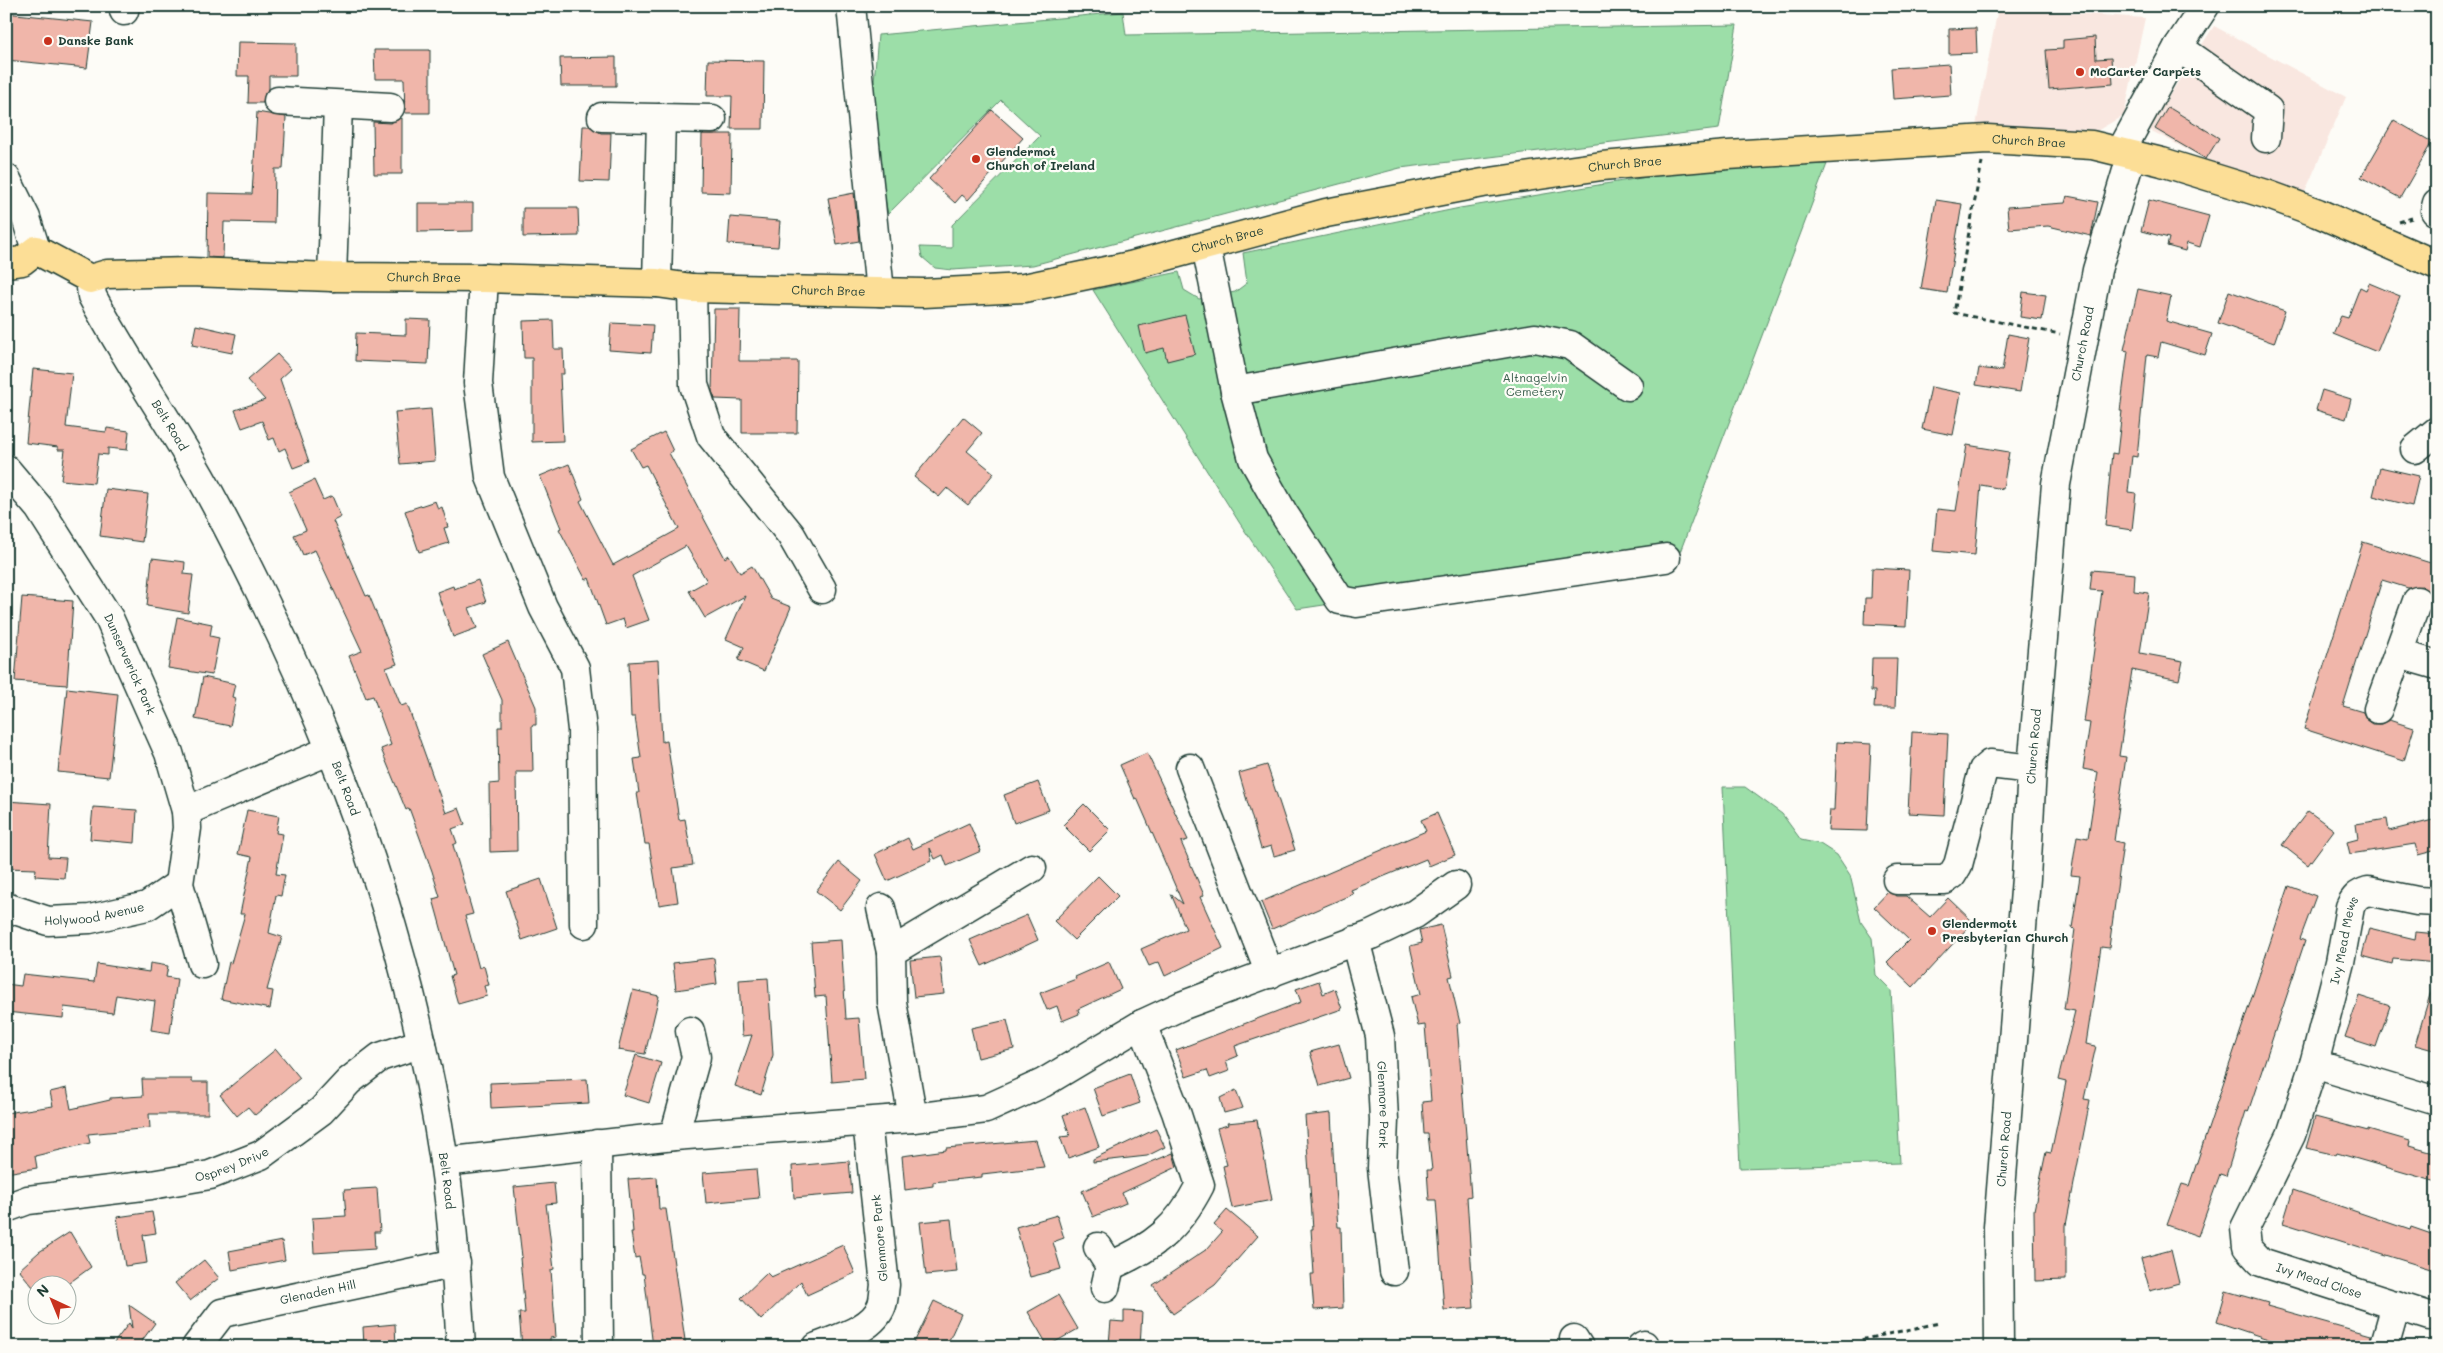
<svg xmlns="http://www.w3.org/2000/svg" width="2443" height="1353" font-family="Mali,sans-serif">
  <rect width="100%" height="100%" fill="#fdfcf7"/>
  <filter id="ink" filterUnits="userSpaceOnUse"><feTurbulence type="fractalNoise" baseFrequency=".02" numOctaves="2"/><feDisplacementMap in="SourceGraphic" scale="10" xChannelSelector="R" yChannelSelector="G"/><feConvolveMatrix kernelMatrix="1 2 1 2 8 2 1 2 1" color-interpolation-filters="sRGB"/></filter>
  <g filter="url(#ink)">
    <g fill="#f9e7e0">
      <path d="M1998,8L2145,18L2124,115L2095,132L1975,131Z"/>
      <path d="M2214,26L2346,97L2305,192L2224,169L2148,129Z"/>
    </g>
    <g fill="#9cdea8" stroke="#5e8e6e">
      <path d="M1123,12L1126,35L1737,25L1719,129L1400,168L1033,265L952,270L935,268L922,257L920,247L952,248V225L1040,136L1001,100L888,214L880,174L873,93L878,35Z"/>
      <path d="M1827,164L1680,552L1297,609L1239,522L1093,290L1179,272L1184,290L1199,299L1235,292L1247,283L1243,253L1460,208L1713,166Z"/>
      <path d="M1723,787H1745L1782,814L1801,840L1820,844L1837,855L1850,875L1861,922L1872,938L1876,975L1891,990L1900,1163L1740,1168Z"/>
    </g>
    <g fill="#f0b6aa" stroke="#1f3d34">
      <path d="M6,13L93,22L87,68L6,60Z"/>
      <path d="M1976,28L1977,53L1949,54V29Z"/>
      <path d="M2095,37L2096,59L2111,58L2113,84L2049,89L2046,50L2063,49V40Z"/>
      <path d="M238,42L296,43V76H269V89L265,93L263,103H248L249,76H237Z"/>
      <path d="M374,50H430V113H405L404,79H375Z"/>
      <path d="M616,57V86H561L560,58Z"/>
      <path d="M708,60L764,61L763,129H731L732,96H707Z"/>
      <path d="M1949,64L1951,95L1893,99L1891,68Z"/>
      <path d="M2168,107L2219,138L2206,159L2155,129Z"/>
      <path d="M992,110L1023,138L968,200L962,195L955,203L929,179Z"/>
      <path d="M257,112L286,117L283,169H275L274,223L224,222L223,258L207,257L208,193L252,194Z"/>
      <path d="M402,118V174H374L373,122L390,123Z"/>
      <path d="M2394,120L2432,142L2400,198L2361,177Z"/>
      <path d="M583,126H589L601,133H611L609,182L580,181Z"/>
      <path d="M702,134H732L731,193L701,192Z"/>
      <path d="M854,193L859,241L837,245L828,198Z"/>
      <path d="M2067,196L2098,202L2091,236L2048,226L2009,229L2007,207L2065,203Z"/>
      <path d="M1936,200L1962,204L1947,293L1921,289Z"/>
      <path d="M2149,200L2209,216L2200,247L2187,243L2185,251L2167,246L2169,238L2141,231Z"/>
      <path d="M418,203H473V231L418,232Z"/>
      <path d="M523,208H578L579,236L523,237Z"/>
      <path d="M730,217L780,221L778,247L728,244Z"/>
      <path d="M2369,283L2400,296L2377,352L2333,334L2341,316L2348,318L2360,287L2366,290Z"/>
      <path d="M2138,289L2171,296L2166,321L2212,334L2205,355L2161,342L2158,357L2147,355L2137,457L2132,456L2128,492L2136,493L2132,530L2105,526L2112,453L2117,454L2122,411H2120L2128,351L2124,350Z"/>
      <path d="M2229,291L2285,311L2274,343L2218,323Z"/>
      <path d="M2023,292L2046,295L2042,320L2020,317Z"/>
      <path d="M714,309H740L739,361H798L797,433H742V400L715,399L712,391Z"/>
      <path d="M1185,315L1195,354L1167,361L1164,348L1145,353L1139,326Z"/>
      <path d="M406,319L430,320L428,364L355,361L356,333L406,335Z"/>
      <path d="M553,320L554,349H563L564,374H560L563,441L532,442V358H524L523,321Z"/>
      <path d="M611,323L653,325L651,353L609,350Z"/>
      <path d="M196,325L236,334L232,353L192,345Z"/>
      <path d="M2008,334L2029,338L2020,392L1976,385L1979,368L2002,371Z"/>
      <path d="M277,354L291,369L280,379L309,462L293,468L285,448L279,451L274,438L269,440L262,421L242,428L235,410L265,400L247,380Z"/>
      <path d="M33,369L72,373L66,427L106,432L107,428L129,431L127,450L108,448V455L98,454L94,483L61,480L65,450H58V447L26,443Z"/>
      <path d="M1931,387L1961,393L1953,435L1922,429Z"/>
      <path d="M2322,390L2351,399L2346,419L2316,410Z"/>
      <path d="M431,409L435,461L400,464L395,412Z"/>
      <path d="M963,417L982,433L967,451L994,473L968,505L947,488L939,497L914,477Z"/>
      <path d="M664,432L673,451L669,453L725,558L729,555L740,573L752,566L771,599L791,607L764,671L738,660L744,647L726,639L745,596L705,618L689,591L707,581L686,546L632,576L649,620L626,628L623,619L606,625L589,578L586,580L559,529L561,528L540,476L569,464L583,499L580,501L613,565L679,529L646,465L641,467L631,449Z"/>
      <path d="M1967,445L2009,452L2003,489L1981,485L1975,555L1933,551L1937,509L1956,511Z"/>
      <path d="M2380,467L2419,476L2412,506L2373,496Z"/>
      <path d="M314,480L323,500L332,496L341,517L333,521L366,596L369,595L397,664L386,668L401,706L407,704L446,813L459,808L465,824L452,829L457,843L453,845L473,914L465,916L479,968L484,966L489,985L484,986L487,996L458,1004L450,976L454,975L433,899L440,897L432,871L409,808L406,810L381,749L391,745L373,696L366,698L349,656L362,651L315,550L303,555L294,535L306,530L289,492Z"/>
      <path d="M106,489L148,494L142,542L100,536Z"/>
      <path d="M435,501L438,509L442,507L448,527L444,528L449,543L419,552L405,511Z"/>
      <path d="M2363,542L2437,565V597L2431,595L2422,586L2408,588L2382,580L2343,706L2363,712L2366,719L2373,724H2381L2389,720L2414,728L2404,761L2304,729Z"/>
      <path d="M152,558L185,562L184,574L193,575L188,613L147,606Z"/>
      <path d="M1872,568L1909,570L1906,626L1864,624L1865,598H1871Z"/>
      <path d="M2092,570L2135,574L2134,591L2149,593L2140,653L2183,661L2179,680L2132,670L2119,756L2126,757L2114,841L2123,843L2109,948L2101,947L2086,1044L2096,1046L2084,1099L2090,1100L2066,1225V1280L2035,1281L2034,1210L2046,1152L2051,1153L2066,1082L2058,1080L2075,1011L2064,1009L2075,929L2072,928L2080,876L2071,875L2077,836L2088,838L2098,772L2083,769L2090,723L2084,722L2102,591L2090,590Z"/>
      <path d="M478,580L486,602L469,608L477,628L453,637L437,592L453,586L454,589Z"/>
      <path d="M22,597L73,601L67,685L15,681Z"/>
      <path d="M177,617L212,624L210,636L219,638L212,675L168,668Z"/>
      <path d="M508,642L536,707V725H532L533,772H516L517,851L490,852L489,784L499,783L498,727H502V700L482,654Z"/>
      <path d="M1872,658H1897L1895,708H1874L1875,691H1871Z"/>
      <path d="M658,660L662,742L667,741L679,820L685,819L693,865L673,868L678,902L659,905L649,844H645L637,793H639L634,759L641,758L635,717H631L629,662Z"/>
      <path d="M203,677L235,684L232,697L236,698L230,726L195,719Z"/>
      <path d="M67,688L118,694L109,777L58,772Z"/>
      <path d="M1912,732L1948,734L1944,815L1908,813Z"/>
      <path d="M1837,742L1871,744L1867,831L1828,830L1830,810H1834Z"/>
      <path d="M1147,753L1188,840L1181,842L1204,895L1200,897L1223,948L1165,976L1159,962L1149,966L1141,949L1186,929L1171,894L1183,904L1137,798L1135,799L1120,765Z"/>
      <path d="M1267,765L1295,850L1274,856L1271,846L1261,849L1239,773Z"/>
      <path d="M1038,782L1049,810L1014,823L1004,795Z"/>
      <path d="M6,801L51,804L48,857L66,858L64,878L35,876L36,869L6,868Z"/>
      <path d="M1084,804L1110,830L1089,851L1063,825Z"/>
      <path d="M93,807L137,810L135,843L90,839Z"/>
      <path d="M247,810L279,816L276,833L283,834L276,874L285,875L281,896L276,895L269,933L282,937L267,990L273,991L270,1009L221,999L229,962L231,963L245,914H240L252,857L238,854Z"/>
      <path d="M2308,811L2334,830L2308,865L2282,845Z"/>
      <path d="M1437,813L1455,855L1429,866L1426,859L1351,890L1353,894L1272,929L1261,902L1426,831L1421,820Z"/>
      <path d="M2387,819L2389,831L2437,819V850L2418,855L2415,844L2350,854L2347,842L2358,839L2356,824Z"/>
      <path d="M969,823L981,851L947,866L943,855L935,859L930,848L931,861L887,881L875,854L908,838L913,849Z"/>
      <path d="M839,862L862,881L840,910L816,891Z"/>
      <path d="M1098,876L1118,896L1074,940L1054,921Z"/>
      <path d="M541,879L557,928L522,940L506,891Z"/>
      <path d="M2289,886L2316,896L2300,939L2305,941L2248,1112L2246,1111L2226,1176L2220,1174L2198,1236L2167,1225L2182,1184L2189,1186Z"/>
      <path d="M1888,892L1897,896H1906L1930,917L1948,898L1973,922L1913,987L1887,962L1909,940L1874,907Z"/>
      <path d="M1027,915L1038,940L982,966L970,940Z"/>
      <path d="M1441,925L1453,976L1449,977L1460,1023L1457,1024L1471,1196L1467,1197L1474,1308L1444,1310L1436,1200H1429L1427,1170H1432L1428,1134H1424L1422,1102L1431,1101L1425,1025L1418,1026L1411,997L1421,994L1410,946L1422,943L1419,930Z"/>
      <path d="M2369,928L2415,939L2416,932L2437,934V963L2393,959L2392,964L2362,956Z"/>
      <path d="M841,940L846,1019L859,1018L864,1079L832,1082L826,996L815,997L811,942Z"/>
      <path d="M940,957L944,994L914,997L910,960Z"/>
      <path d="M714,958L717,984L676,990L673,963Z"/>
      <path d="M1109,962L1121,989L1078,1009L1079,1014L1062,1021L1057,1006L1047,1010L1040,993L1076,979L1075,977Z"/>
      <path d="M150,963L168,966L166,977L177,979L170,1033L151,1030L155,1001L116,995L113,1013L64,1007L63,1018L6,1012V984L21,986L23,974L94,982L97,964L149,972Z"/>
      <path d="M768,978L773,1055L761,1095L735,1086L752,1035L742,1036L739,980Z"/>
      <path d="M1319,981L1323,994L1335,989L1342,1009L1235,1046L1238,1056L1226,1061L1229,1071L1210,1078L1207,1070L1186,1077L1176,1050L1301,1002L1296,989Z"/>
      <path d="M2432,988H2437V1051L2415,1045Z"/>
      <path d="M633,990L659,996L645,1054L618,1050Z"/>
      <path d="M2359,996L2390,1006L2376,1047L2345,1037Z"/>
      <path d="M1007,1020L1014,1049L978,1058L971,1028Z"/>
      <path d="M1339,1044L1349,1078L1320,1086L1310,1052Z"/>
      <path d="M276,1049L300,1078L255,1115L248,1107L237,1116L220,1095Z"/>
      <path d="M636,1055L661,1063L649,1103L623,1095Z"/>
      <path d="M1130,1074L1140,1103L1103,1116L1093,1088Z"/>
      <path d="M142,1079H192V1082H208V1114H149L150,1128L88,1134L90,1143L35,1156L37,1168L6,1173V1113L53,1106L50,1092L67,1088L71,1109L110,1100V1098L143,1096Z"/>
      <path d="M587,1079L589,1103L491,1108L490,1083Z"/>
      <path d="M1236,1090L1243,1108L1224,1113L1220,1098Z"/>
      <path d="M1085,1107L1099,1147L1068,1158L1060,1137L1070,1136L1063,1115Z"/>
      <path d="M1331,1113L1335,1189L1338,1227H1341L1343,1308L1314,1310L1311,1274H1314L1311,1229H1313L1305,1116Z"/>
      <path d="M2315,1117L2368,1131V1129L2410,1141L2409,1146L2437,1154V1182L2337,1153L2336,1155L2306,1148Z"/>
      <path d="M1257,1120L1272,1200L1232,1208L1223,1166L1227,1165L1217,1128L1228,1125L1227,1123Z"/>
      <path d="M1156,1129L1165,1147L1147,1156L1093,1162V1159Z"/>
      <path d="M1036,1140L1044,1167L982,1174V1177L933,1182V1186L905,1190L902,1156L946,1150V1148Z"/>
      <path d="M1173,1153L1177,1167L1122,1193L1126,1203L1093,1217L1082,1191Z"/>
      <path d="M849,1161L852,1193L794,1198L792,1166Z"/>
      <path d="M756,1169L759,1198L706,1203L703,1173Z"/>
      <path d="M657,1177L659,1209H666L686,1347H653L644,1274H642L639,1257L635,1258L631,1232H633L628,1179Z"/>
      <path d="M554,1183L556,1203L546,1204L554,1269L551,1270L556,1337L550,1338V1347H522L519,1313H525L520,1258L522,1257L514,1187Z"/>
      <path d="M377,1188L380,1232H374L375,1249L314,1253L312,1218L346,1216L344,1190Z"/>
      <path d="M2293,1190L2410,1230L2411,1227L2437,1236V1271L2283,1223Z"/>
      <path d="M1227,1210L1258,1236L1215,1285L1173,1314L1153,1285L1207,1249L1222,1232L1214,1225Z"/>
      <path d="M152,1212L156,1233L143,1235L147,1263L125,1266L117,1217Z"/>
      <path d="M1057,1215L1064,1238L1053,1242L1061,1269L1030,1277L1016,1227Z"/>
      <path d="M951,1219L957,1272L926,1275L920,1222Z"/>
      <path d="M70,1232L91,1267L65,1286L36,1285L33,1287L19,1270L39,1252Z"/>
      <path d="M282,1241L285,1260L232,1270L229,1251Z"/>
      <path d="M843,1245L855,1273L807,1295L801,1281L761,1320L741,1298L767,1273L771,1277Z"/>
      <path d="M2171,1250L2179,1283L2150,1291L2141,1258Z"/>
      <path d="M204,1260L219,1278L190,1301L175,1283Z"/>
      <path d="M2226,1291L2268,1303L2267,1306L2371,1335L2369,1347H2292L2217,1322Z"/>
      <path d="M1058,1295L1078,1329L1048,1346L1028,1312Z"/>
      <path d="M934,1301L961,1314L946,1347H912Z"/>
      <path d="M129,1305L155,1323L141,1342L144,1347H111L129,1323L132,1328Z"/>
      <path d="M1124,1311L1142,1312L1140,1346L1109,1344L1111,1321L1124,1322Z"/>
      <path d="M395,1324L396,1347H364L363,1327Z"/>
    </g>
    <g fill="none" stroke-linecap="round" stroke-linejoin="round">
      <defs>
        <g id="minor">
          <path d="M851,6L880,292"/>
          <path d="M124,11L125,6"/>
          <path d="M2178,47L2268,110L2266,138"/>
          <path d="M278,101L390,107"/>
          <path d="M602,117L712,119"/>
          <path d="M2121,151L2178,47L2205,6"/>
          <path d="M6,178L26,218L36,250"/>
          <path d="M2435,211L2437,203"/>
          <path d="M1206,246L1235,391L1253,459L1284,514L1340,600L1357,603L1666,558"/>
          <path d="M332,277L338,105"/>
          <path d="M484,278L478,383L490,477L543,607L575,668L582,730L584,924"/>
          <path id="s1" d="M90,279L92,296C123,354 161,409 194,466C219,508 241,553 262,596C350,774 414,965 444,1161C453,1222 457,1285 461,1347"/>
          <path d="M657,283L661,118"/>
          <path d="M692,288L694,385L711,436L791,535L822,589"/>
          <path d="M1235,391L1535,338L1570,345L1628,386"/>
          <path d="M2415,449L2437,431"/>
          <path id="s2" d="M6,469L39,508L109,618L169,753L186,811L187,828L179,884L202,964"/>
          <path d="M2399,654L2437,665"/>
          <path d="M2378,709L2417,601"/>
          <path d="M1190,768L1270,974"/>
          <path d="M186,811L331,750"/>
          <path d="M1897,880H1945L1952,875L1958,865L1983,770L1990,764L2032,769"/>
          <path id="s3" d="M6,907L48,921L90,919L147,906L179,884"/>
          <path d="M881,908L891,952"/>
          <path id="s4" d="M1355,940L1380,1036L1384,1120L1382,1168L1394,1271"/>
          <path d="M2314,1064L2437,1101"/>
          <path d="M913,1118L892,1002L891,952L1032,868"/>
          <path d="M674,1136L696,1057L690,1031"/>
          <path d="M597,1144L599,1347"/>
          <path d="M444,1162L674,1136L913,1118L986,1109L1043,1083L1142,1024L1181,1006L1371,935L1415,914L1456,885"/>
          <path id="s5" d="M6,1208L28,1200L151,1185L210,1175L261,1155L321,1111L349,1081L380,1057L422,1043"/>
          <path d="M1098,1247L1110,1266L1105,1288"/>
          <path d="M1110,1266C1154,1247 1178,1228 1200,1185L1176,1112L1142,1024"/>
          <path id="s6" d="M2429,1316L2261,1262L2247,1247L2245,1228L2291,1135L2314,1064L2340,962L2350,907C2354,898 2358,894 2368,891L2417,901L2437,902"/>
          <path d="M1574,1339L1579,1347"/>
          <path id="s7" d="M196,1347L222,1313L456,1263"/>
          <path d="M817,1347C839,1338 874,1329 882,1305C884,1299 884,1291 885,1285L867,1122"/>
          <path d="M1641,1347L1644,1345"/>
          <path id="s8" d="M1999,1347L1998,1227L2026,878L2032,769L2056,484L2097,270L2132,154"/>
          <path d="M2384,1347L2396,1305"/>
        </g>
        <g id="major">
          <path id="s9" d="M6,263L22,261L36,250L90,279L107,274L190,272L332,277L484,278L657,283L692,288L924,293L1024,288L1130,266L1326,213L1483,183L1602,166L1728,155L1987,139L2092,145L2162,162L2266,194L2318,213L2437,265"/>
        </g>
      </defs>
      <use href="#minor" stroke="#1f3d34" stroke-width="31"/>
      <use href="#major" stroke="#1f3d34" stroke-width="31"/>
      <g stroke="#1f3d34" stroke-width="3" stroke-dasharray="5 4" stroke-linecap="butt">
        <path d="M1982,162L1954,313L2060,334"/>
        <path d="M2399,222L2412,218"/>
        <path d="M1862,1347L1860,1340L1939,1323"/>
      </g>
      <use href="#minor" stroke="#fdfcf7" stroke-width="28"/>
      <use href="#major" stroke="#fcde96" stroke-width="28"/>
    </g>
  </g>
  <g fill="#c8321e" stroke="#fdfcf7" stroke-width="2">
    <circle cx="48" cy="41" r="5"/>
    <circle cx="2080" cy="72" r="5"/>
    <circle cx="976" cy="159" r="5"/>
    <circle cx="1932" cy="931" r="5"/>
  </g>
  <g text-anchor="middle" stroke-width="4.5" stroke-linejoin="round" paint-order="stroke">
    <g font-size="12" font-weight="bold" fill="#1f3d34" stroke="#fdfcf7" text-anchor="start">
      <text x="58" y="45">Danske Bank</text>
      <text x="2090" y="76">McCarter Carpets</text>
      <text x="986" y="156">Glendermot<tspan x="986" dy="14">Church of Ireland</tspan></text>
      <text x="1942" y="928">Glendermott<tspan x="1942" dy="14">Presbyterian Church</tspan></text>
    </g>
    <g font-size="12" fill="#1f3d34" stroke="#fdfcf7">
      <text dy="4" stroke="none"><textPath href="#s9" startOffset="2050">Church Brae</textPath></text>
      <text dy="4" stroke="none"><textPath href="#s9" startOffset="1645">Church Brae</textPath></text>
      <text dy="4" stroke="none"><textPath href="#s9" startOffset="1240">Church Brae</textPath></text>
      <text dy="4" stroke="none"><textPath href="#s9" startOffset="430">Church Brae</textPath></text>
      <text dy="4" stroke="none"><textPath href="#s9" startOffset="835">Church Brae</textPath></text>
      <text dy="4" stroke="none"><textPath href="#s8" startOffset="1008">Church Road</textPath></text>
      <text dy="4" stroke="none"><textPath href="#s1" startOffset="168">Belt Road</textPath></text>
      <text dy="4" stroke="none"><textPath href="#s2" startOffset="232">Dunserverick Park</textPath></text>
      <text dy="4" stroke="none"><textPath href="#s8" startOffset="602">Church Road</textPath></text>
      <text dy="4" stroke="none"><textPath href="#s1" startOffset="572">Belt Road</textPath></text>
      <text dy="4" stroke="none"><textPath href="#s3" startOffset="91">Holywood Avenue</textPath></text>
      <text dy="4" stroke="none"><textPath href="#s6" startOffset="522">Ivy Mead Mews</textPath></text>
      <text dy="4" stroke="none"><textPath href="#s4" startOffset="168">Glenmore Park</textPath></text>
      <text dy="4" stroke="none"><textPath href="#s8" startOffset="198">Church Road</textPath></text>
      <text dy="4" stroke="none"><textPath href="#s5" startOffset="231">Osprey Drive</textPath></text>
      <text dy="4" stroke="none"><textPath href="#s1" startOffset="978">Belt Road</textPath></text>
      <text transform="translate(880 1238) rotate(-95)" y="4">Glenmore Park</text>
      <text transform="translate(2319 1281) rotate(18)" y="4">Ivy Mead Close</text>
      <text dy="4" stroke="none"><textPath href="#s7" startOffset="141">Glenaden Hill</textPath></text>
    </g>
    <g font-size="12" fill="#385d4b" stroke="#fdfcf7">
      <text x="1535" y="382">Altnagelvin<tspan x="1535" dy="14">Cemetery</tspan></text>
    </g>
  </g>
  <rect width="2443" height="1353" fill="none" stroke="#fdfcf7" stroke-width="25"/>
  <rect x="12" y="12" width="2418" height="1328" fill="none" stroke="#1f3d34" stroke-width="2" filter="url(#ink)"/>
  <g transform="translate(52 1300) rotate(316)"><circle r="24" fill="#fdfcf7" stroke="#a4b0a9"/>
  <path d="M0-4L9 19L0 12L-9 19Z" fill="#c8321e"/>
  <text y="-8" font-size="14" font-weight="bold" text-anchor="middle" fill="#1f3d34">N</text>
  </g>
</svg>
